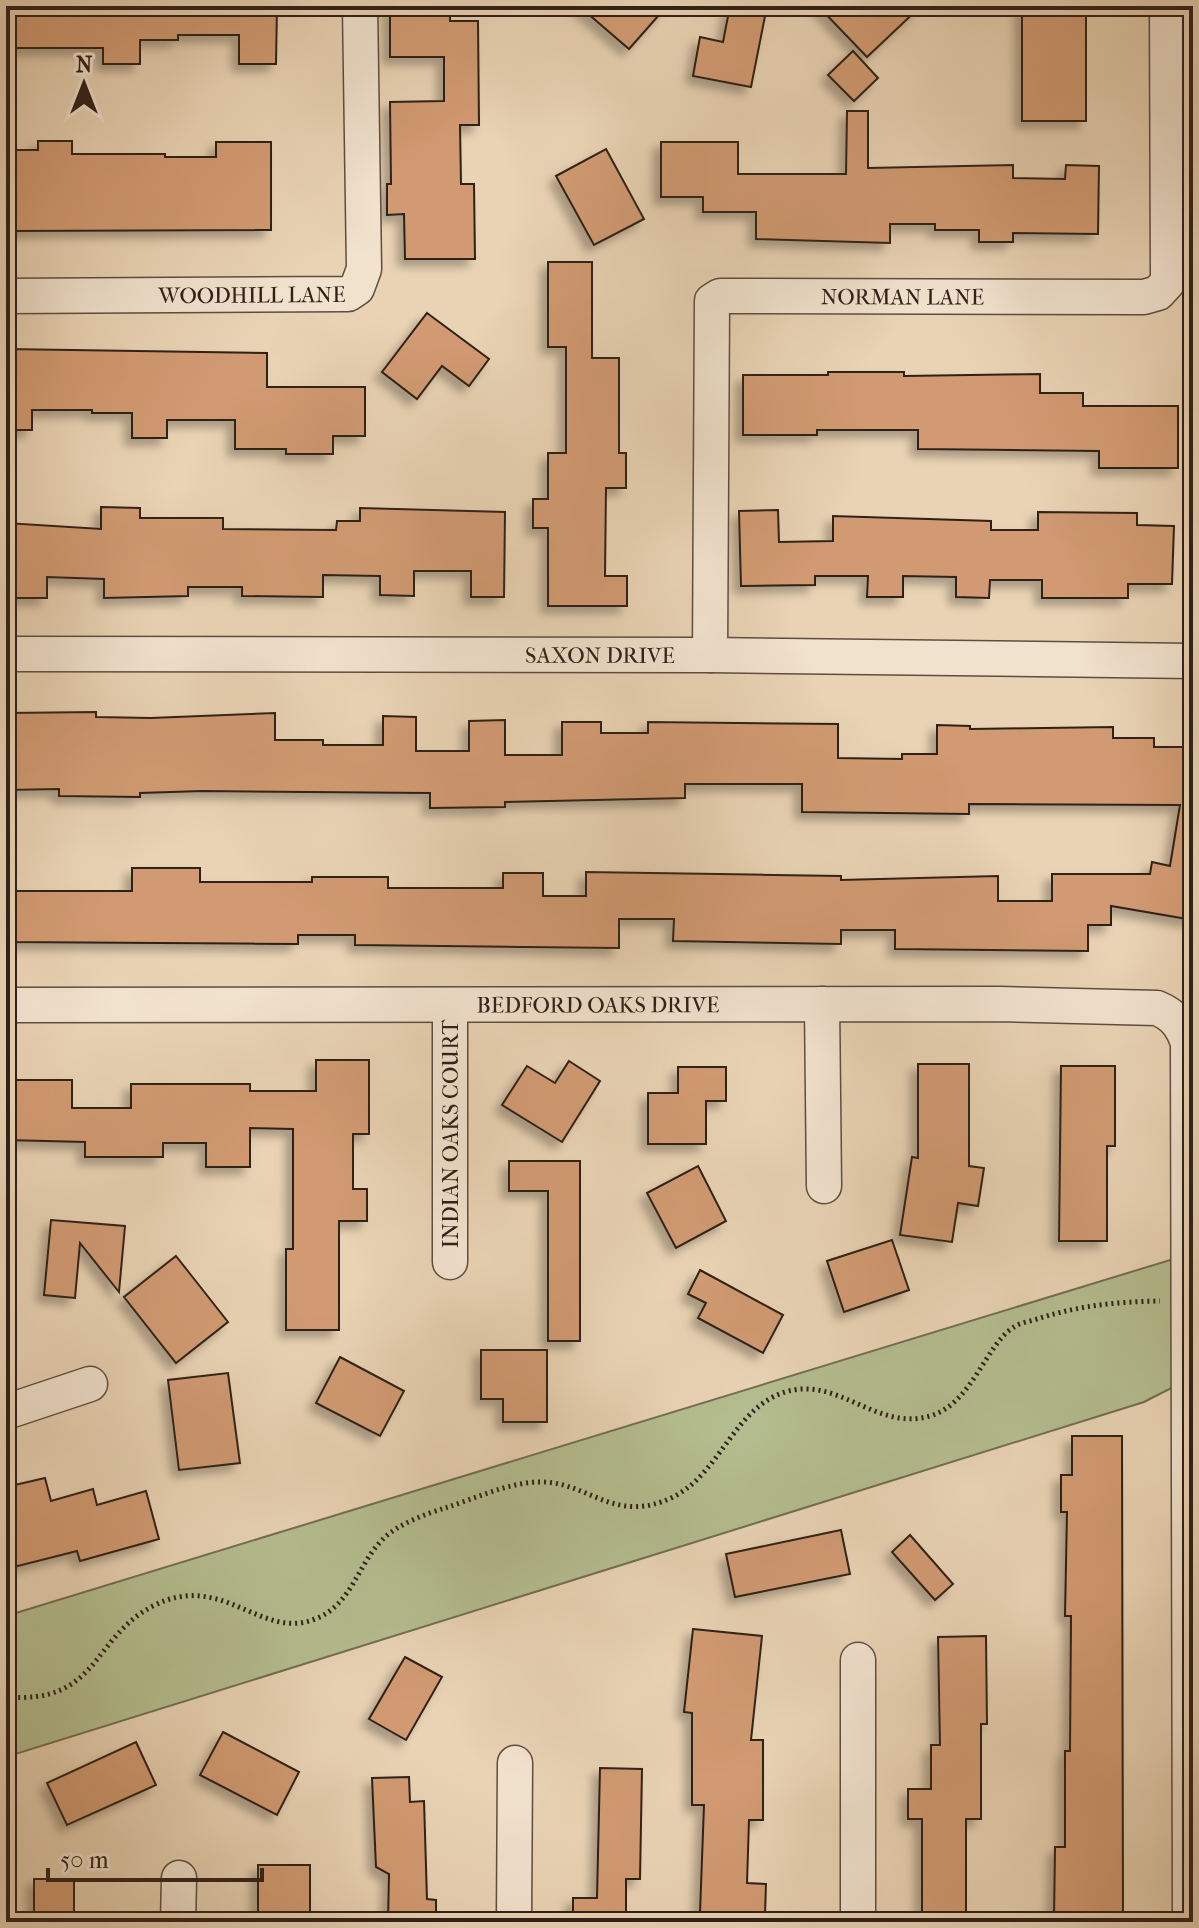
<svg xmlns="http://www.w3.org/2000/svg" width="1199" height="1928" font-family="'IM FELL French Canon',serif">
  <defs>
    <filter id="shadow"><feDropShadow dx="-7" dy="7" stdDeviation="4" flood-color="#0004"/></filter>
  </defs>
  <rect width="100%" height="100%" fill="#e9d3b4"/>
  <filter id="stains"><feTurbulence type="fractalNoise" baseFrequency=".0025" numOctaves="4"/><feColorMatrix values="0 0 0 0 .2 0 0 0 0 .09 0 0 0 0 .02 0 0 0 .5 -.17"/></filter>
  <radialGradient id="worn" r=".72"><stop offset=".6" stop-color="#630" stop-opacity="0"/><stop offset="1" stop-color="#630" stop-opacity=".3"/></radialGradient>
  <path fill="#b4bd8f" stroke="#726e54" stroke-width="2" d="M1193,1253V1377L1144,1402L6,1757V1616Z"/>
  <g fill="#d19a72" stroke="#2f2019" stroke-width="2" filter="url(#shadow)">
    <path d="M6,6H277L276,64H239V35H178V40H140V64H103V48H6Z"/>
    <path d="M390,6H450V21H478L479,125H460L461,184H474L475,259H405L404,214L387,215V184H391L390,102L444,101V57H390Z"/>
    <path d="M579,6H667L629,49Z"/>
    <path d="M730,6H767L751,87L693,76L700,37L723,42Z"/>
    <path d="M818,6H921L867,57Z"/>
    <rect x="1022" y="6" width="64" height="115"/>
    <path d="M853,51L878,78L854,101L828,75Z"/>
    <path d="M847,111H868V168L1013,165V178L1065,179L1066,165L1099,166L1098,234L1013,233V242H979V230H935V224H890V243L756,239V212H703V197H661V142H738V174H846Z"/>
    <path d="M38,141H72V154H165V157H216V142H271V230L6,231V150H38Z"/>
    <path d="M606,149L644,219L594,245L556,176Z"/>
    <path d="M548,262H592V358H619V453H626V488H606L605,576H627V606H548V528H533V499H548V453H566V347H548Z"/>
    <path d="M427,313L489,359L469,386L442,366L417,399L382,372Z"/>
    <path d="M6,349L267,353V387H365V436H333V454H286V449H235V420H167V438H132V413H92V410H32V430H6Z"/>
    <path d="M828,372H904V376L1040,374V393H1083V406H1178V468H1099V451L918,449V430H817V435H743V375H828Z"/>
    <path d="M101,507L140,508V518H223V529L336,530L337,521H360V508L505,512L504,597H471V571H414V596L380,595V576L323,575V597L242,596V587H188V596L104,598V579L47,577V598H6V523L101,529Z"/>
    <path d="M778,510L779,542L833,541V516L991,521V530H1038V512L1137,513V525L1174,526L1172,584H1128V598H1042V580H990L989,598L956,597V577L903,576V597H867L868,576H815V585L741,586L739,511Z"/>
    <path d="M96,712V717L151,718L275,713V740H323V745H383V716L416,717V751H469V721L505,720V755H562V722H601V733H648V722L838,724V758L902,759V754H937V725L970,726V729L1113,727V738H1154V747H1193V920L1111,906V925H1088V951L895,949V930H841V944L673,941L674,919H619V948L355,945V935H298V944L6,942V891H132V868H200V882H312V877H388V888H503V873H543V896H586V872L841,876V880L998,876V901H1052V874H1150L1152,862L1170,866L1180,805L969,804V814L802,812V784H685V798L505,802V807L430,808V793L202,791L140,793V797L59,796V789L6,790V713Z"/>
    <path d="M316,1060H369V1134H353V1189H367V1221H339V1330H286V1249H293V1129L250,1128V1167H206V1143H163V1157H85V1142L6,1140V1080H72V1108H131V1084H250V1091H316Z"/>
    <path d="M569,1061L600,1081L562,1142L502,1105L527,1066L555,1083Z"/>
    <path d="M918,1064H969V1166L984,1168L978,1206L958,1203L952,1242L900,1235L912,1157L918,1158Z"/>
    <path d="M1061,1066H1115V1146H1107V1241H1059Z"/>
    <path d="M678,1067H726V1101H706V1144H648V1093H678Z"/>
    <path d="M509,1161H580V1341H548V1191H509Z"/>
    <path d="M698,1166L726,1221L676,1248L647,1193Z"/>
    <path d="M51,1220L125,1226L119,1292L80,1243L75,1298L44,1295Z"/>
    <path d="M892,1240L909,1290L844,1312L827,1261Z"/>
    <path d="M176,1256L228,1322L176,1363L124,1297Z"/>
    <path d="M700,1270L783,1315L763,1353L698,1318L706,1303L688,1294Z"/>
    <path d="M481,1350H547V1422H503V1399H481Z"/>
    <path d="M340,1357L404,1391L380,1436L316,1403Z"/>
    <path d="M228,1373L240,1463L179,1470L168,1380Z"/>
    <path d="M1072,1436H1122L1123,1918H1054L1055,1847H1065V1751H1070L1071,1616H1065L1067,1512H1061V1475H1072Z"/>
    <path d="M45,1478L51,1501L93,1489L97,1505L146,1491L159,1539L80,1561L77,1551L6,1569V1487Z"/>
    <path d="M841,1530L850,1574L735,1597L726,1554Z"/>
    <path d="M910,1535L953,1584L935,1600L892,1552Z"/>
    <path d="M693,1629L762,1636L751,1740H763V1820H749L747,1883L766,1884L765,1915L700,1913L704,1805H692V1713L684,1712Z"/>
    <path d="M986,1636L987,1724H981V1819H966V1921H922V1819H908V1789H931V1745H940L938,1637Z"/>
    <path d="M405,1657L442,1677L406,1740L369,1719Z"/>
    <path d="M223,1732L299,1772L277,1815L200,1775Z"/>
    <path d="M136,1742L156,1785L67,1825L47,1783Z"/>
    <path d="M600,1768L642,1769L640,1879H626V1922H573V1898H597Z"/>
    <path d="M409,1777L410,1802L424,1801L427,1899L436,1900V1922H388L389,1874L376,1867L372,1778Z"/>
    <rect x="258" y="1865" width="52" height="57"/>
    <rect x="34" y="1879" width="40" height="43"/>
  </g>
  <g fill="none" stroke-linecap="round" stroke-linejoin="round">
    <defs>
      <g id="minor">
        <path id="s1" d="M6,296L348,294L357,288L364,269L360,6"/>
        <path id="s2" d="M6,654L710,655L1193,661"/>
        <path id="s3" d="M710,655L712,301L720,296L1144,297L1158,293L1168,282L1167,6"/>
        <path d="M822,1004L824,1186"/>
        <path id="s4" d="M6,1005L1000,1004L1157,1008C1174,1015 1182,1025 1188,1043L1190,1922"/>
        <path d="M450,1005V1262"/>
        <path d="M6,1412L90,1384"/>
        <path d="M858,1660V1922"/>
        <path d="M178,1922L179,1878"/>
        <path d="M514,1922L515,1763"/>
      </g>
    </defs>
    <use href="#minor" stroke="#5e4d40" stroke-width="37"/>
    <path stroke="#2f2019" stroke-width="5" stroke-dasharray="2 4" stroke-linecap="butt" d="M6,1697C100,1704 90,1639 153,1606C222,1570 261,1641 315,1619C353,1604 357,1564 384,1538C399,1524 425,1514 445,1508C474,1499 511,1481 543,1482C589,1483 616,1525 673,1497C720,1474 734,1408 785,1392C839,1375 878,1434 933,1415C973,1401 986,1344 1014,1327C1021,1322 1033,1321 1040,1318C1083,1305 1115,1302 1160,1301"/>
    <use href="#minor" stroke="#f1e2ce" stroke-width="34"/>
  </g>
  <g text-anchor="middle" stroke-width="8" stroke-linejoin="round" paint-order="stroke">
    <g font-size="22" fill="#2f2019" stroke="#f1e2ce">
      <text dy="8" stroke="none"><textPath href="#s1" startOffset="246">WOODHILL LANE</textPath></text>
      <text dy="8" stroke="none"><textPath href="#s3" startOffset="546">NORMAN LANE</textPath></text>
      <text dy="8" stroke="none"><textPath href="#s2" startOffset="594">SAXON DRIVE</textPath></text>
      <text dy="8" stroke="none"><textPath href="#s4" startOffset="592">BEDFORD OAKS DRIVE</textPath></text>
      <text transform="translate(450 1134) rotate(-90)" y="8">INDIAN OAKS COURT</text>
    </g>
  </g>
  <rect width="1199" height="1928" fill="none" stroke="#e9d3b4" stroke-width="32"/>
  <rect x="8" y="8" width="1183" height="1912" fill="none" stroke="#2f2019" stroke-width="4"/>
  <rect x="16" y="16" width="1167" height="1896" fill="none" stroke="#2f2019" stroke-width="2"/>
  <g transform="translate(84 84)" stroke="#f1e2ce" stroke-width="6" paint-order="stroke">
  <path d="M0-6L14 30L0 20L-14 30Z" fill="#2f2019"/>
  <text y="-12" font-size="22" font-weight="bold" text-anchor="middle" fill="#2f2019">N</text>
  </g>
  <path d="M48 1868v12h214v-12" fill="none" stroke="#2f2019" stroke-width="4"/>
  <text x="60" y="1868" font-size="24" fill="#2f2019" stroke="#f1e2ce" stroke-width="6" paint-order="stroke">50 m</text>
  <rect width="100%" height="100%" filter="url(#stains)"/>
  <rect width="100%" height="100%" fill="url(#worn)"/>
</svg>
